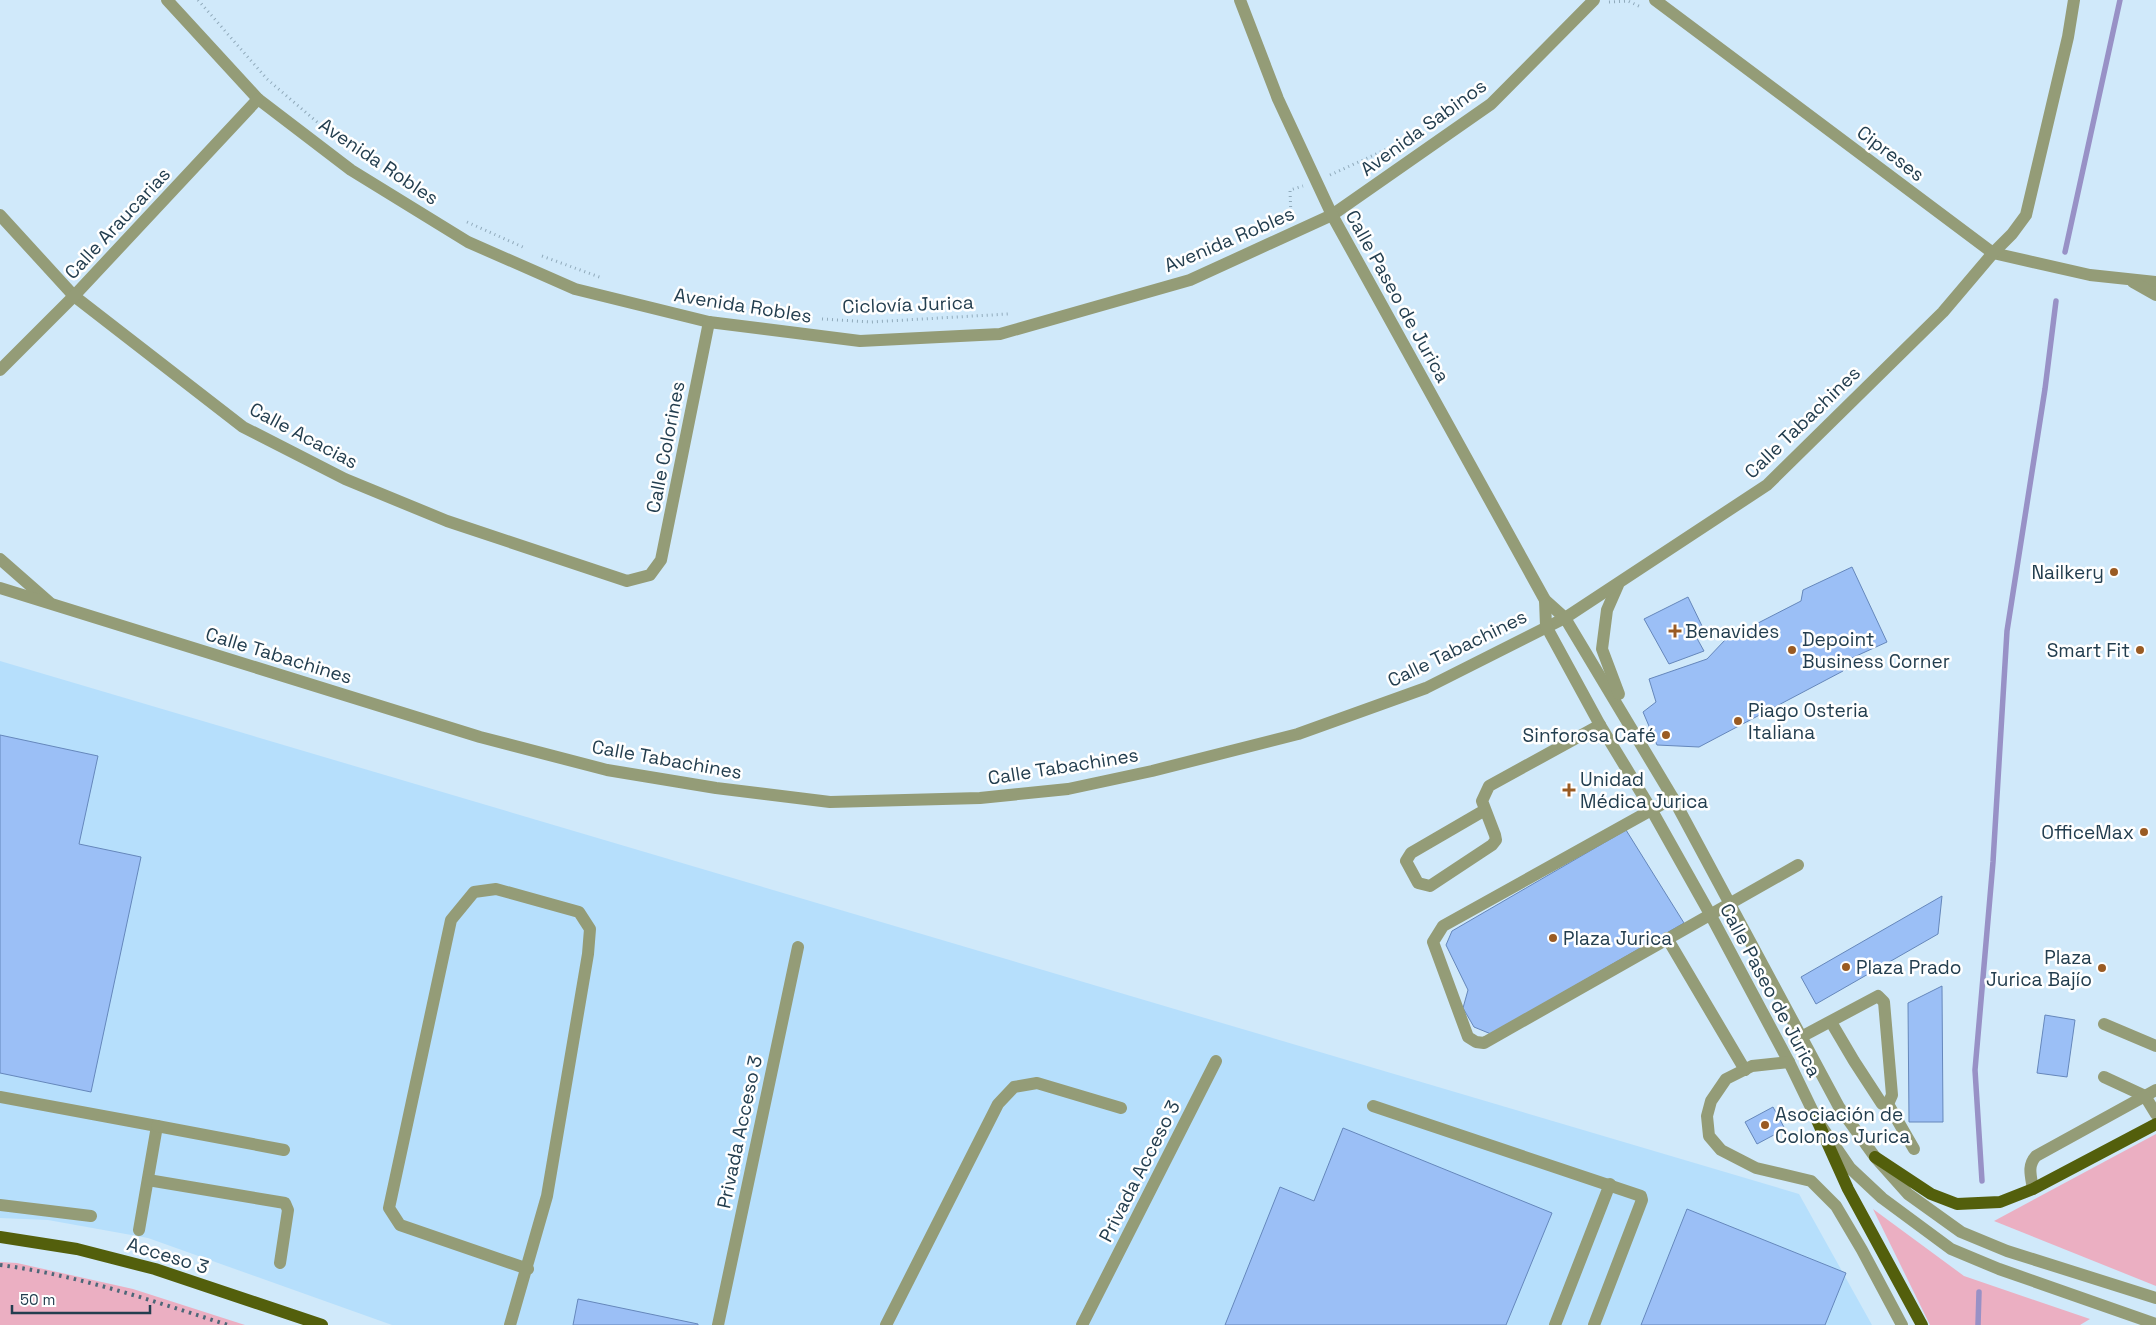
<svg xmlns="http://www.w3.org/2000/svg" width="2156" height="1325" font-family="'Space Grotesk',sans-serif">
  <rect width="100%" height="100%" fill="#d0e9fa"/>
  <path fill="#b6dffc" d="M0,661L1799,1194L1872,1325H392L148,1238L48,1220L0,1218Z"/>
  <g fill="#ebafc2">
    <path d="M2156,1134V1286L1994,1221Z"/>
    <path d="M1873,1209L1964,1276L2090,1319L2080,1325H1930Z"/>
    <path d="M0,1262L17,1263L133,1289L245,1325H0Z"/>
  </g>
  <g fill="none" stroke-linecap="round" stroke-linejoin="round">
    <g stroke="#9891c6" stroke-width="5.5">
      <path d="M2065,252L2120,0"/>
      <path d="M1982,1181L1975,1070L1993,862L2007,631L2045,389L2056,301"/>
      <path d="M1978,1325L1979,1292"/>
    </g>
  </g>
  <g fill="#9bbff6" stroke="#6587bb">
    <path d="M1852,567L1887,642L1843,662V671L1699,747L1657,745L1643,712L1656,702L1649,679L1707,659L1725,640L1801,601L1803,590Z"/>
    <path d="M1688,597L1703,628L1694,633L1704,651L1669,664L1644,619Z"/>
    <path d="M0,735L98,756L79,844L141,857L91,1092L0,1073Z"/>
    <path d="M1626,830L1684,923L1491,1034L1474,1027L1463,1008L1468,990L1446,945L1452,931Z"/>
    <path d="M1942,896L1938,934L1816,1004L1801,977Z"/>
    <path d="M1942,986L1943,1122H1909L1908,1003Z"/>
    <path d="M2045,1015L2075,1020L2067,1077L2037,1073Z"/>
    <path d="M1773,1107L1785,1129L1757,1144L1745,1122Z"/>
    <path d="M1343,1128L1552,1213L1506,1325H1225L1280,1187L1314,1201Z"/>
    <path d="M1687,1209L1846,1273L1825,1325H1641Z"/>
    <path d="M578,1299L698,1324V1325H573Z"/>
  </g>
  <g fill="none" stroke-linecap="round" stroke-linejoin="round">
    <g stroke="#90aabb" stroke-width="3" stroke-dasharray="1 4" stroke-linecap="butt">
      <path d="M198,0L267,79L324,128"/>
      <path d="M1609,2L1628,1L1641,7"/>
      <path d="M1330,175L1420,134"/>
      <path d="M1291,217L1290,190L1303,186"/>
      <path d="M467,222L525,248"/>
      <path d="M542,256L602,278"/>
      <path d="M700,302L744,305L757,311"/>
      <path d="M822,319L871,322L1008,314"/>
    </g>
    <g stroke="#949c77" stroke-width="12">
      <path d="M167,0L258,99L351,170L468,242L575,289L709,322L860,341L1000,334L1190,280L1332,215L1491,104L1594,0"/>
      <path d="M1240,0L1278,99L1332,215L1545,600L1565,618L1673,798L1839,1107L1875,1157L1908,1194L1961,1232L2007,1251L2156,1298"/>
      <path d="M1655,0L1993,253L2090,275L2156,282"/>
      <path d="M0,215L74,296L243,427L345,479L447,521L627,581L650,575L661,560L709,322"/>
      <path d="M2133,282L2156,295"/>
      <path d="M0,370L74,296L258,99"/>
      <path d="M0,559L49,602"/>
      <path d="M1618,585L1607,610L1602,649L1619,694"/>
      <path d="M0,588L480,737L607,770L716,788L830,802L980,798L1068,789L1152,771L1298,734L1426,688L1565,618L1767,485L1943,312L1993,253L2012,234L2026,215L2068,37L2074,0"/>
      <path d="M1545,600L1546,626L1600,725L1651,809L1710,914L1789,1062L1817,1120L1850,1168L1882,1198L1951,1249L1999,1269L2156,1324"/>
      <path d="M1673,798L1443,926L1433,942L1468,1037L1476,1042L1484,1043L1798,865"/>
      <path d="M1485,810L1411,853L1406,861L1418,883L1430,886L1492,845L1496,840L1495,835L1482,801L1489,786L1600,725"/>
      <path d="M1667,938L1745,1070"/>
      <path d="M2104,1024L2156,1046"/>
      <path d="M1801,1037L1878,996L1884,1002L1892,1095L1888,1104H1882L1854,1061L1831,1022"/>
      <path d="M1789,1062L1752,1066L1726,1079L1711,1101L1707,1116L1709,1136L1721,1150L1756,1168L1811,1181L1836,1206L1862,1250L1902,1325"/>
      <path d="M2104,1077L2145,1096L2156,1114"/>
      <path d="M0,1097L157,1126L139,1230"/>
      <path d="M1888,1104L1914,1149"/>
      <path d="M1373,1106L1641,1196L1642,1200L1594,1325"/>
      <path d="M157,1126L284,1150"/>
      <path d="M148,1180L285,1203L288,1210L280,1263"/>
      <path d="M2033,1189C2031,1176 2027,1166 2036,1156L2156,1090"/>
      <path d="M0,1205L91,1216"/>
      <path d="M510,1325L547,1196L588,954L590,929L579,912L496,889L474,892L451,920L389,1208L400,1225L528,1269"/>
      <path d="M718,1325L798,947"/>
      <path d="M886,1325L998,1104L1014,1087L1037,1083L1121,1108"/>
      <path d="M1082,1325L1216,1061"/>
      <path d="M1555,1325L1610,1184"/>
    </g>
    <g stroke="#535f0c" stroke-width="12">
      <path d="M1817,1120L1848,1189L1922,1325"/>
      <path d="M1875,1157L1931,1194L1957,1204L2000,1202L2033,1189L2156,1124"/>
      <path d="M0,1237L77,1249L155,1269L322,1325"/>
    </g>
    <path stroke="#4d6778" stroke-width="4" stroke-dasharray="2.5 5" stroke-linecap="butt" d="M0,1265C78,1275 153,1301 228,1325"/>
  </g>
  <g fill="#9a5b23" stroke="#fff" stroke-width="2">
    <circle cx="2114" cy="572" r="5"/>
    <path d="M1672.5 623.5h5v5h5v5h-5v5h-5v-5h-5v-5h5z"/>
    <circle cx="1792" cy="650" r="5"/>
    <circle cx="2140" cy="650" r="5"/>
    <circle cx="1738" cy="721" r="5"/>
    <circle cx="1666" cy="735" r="5"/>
    <path d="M1566.5 782.5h5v5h5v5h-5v5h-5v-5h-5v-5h5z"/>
    <circle cx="2144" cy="832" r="5"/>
    <circle cx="1553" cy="938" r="5"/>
    <circle cx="1846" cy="967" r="5"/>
    <circle cx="2102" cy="968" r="5"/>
    <circle cx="1765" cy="1125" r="5"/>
  </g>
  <g text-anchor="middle" stroke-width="5" stroke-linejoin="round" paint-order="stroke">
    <g font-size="19" fill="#233e4f" stroke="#fff">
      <text transform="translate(1423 127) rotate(-36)" y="7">Avenida Sabinos</text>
      <text transform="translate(1891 153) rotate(37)" y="7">Cipreses</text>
      <text transform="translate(379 161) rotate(34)" y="7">Avenida Robles</text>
      <text transform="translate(117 223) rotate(-47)" y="7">Calle Araucarias</text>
      <text transform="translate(1229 239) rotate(-23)" y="7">Avenida Robles</text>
      <text transform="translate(1398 296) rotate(61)" y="7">Calle Paseo de Jurica</text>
      <text transform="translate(908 304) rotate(-2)" y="7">Ciclovía Jurica</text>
      <text transform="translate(743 305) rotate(9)" y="7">Avenida Robles</text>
      <text transform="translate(1802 422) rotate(-44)" y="7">Calle Tabachines</text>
      <text transform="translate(304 435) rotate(28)" y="7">Calle Acacias</text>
      <text transform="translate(665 447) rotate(-79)" y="7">Calle Colorines</text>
      <text transform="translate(1457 648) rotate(-26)" y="7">Calle Tabachines</text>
      <text transform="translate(279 655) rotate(17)" y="7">Calle Tabachines</text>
      <text transform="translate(667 759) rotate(10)" y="7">Calle Tabachines</text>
      <text transform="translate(1063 766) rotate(-9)" y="7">Calle Tabachines</text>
      <text transform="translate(1771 990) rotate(62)" y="7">Calle Paseo de Jurica</text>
      <text transform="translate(739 1132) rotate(-78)" y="7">Privada Acceso 3</text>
      <text transform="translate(1139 1171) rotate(-63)" y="7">Privada Acceso 3</text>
      <text transform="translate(168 1255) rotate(17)" y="7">Acceso 3</text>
    </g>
    <g font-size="19" fill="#233e4f" stroke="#fff" text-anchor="start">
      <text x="2104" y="579" text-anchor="end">Nailkery</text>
      <text x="1685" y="638">Benavides</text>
      <text x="1802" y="646">Depoint<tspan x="1802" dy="22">Business Corner</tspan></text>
      <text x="2130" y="657" text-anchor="end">Smart Fit</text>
      <text x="1748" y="717">Piago Osteria<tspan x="1748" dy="22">Italiana</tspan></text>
      <text x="1656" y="742" text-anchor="end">Sinforosa Café</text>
      <text x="1580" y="786">Unidad<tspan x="1580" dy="22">Médica Jurica</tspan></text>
      <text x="2134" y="839" text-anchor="end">OfficeMax</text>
      <text x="1563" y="945">Plaza Jurica</text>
      <text x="2092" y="964" text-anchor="end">Plaza<tspan x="2092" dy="22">Jurica Bajío</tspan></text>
      <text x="1856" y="974">Plaza Prado</text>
      <text x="1775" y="1121">Asociación de<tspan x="1775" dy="22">Colonos Jurica</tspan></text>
    </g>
  </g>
  <path d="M12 1305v8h138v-8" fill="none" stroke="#233e4f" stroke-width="2.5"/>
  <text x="20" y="1305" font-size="15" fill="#233e4f" stroke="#ffffff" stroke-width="4" paint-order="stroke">50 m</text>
</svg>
